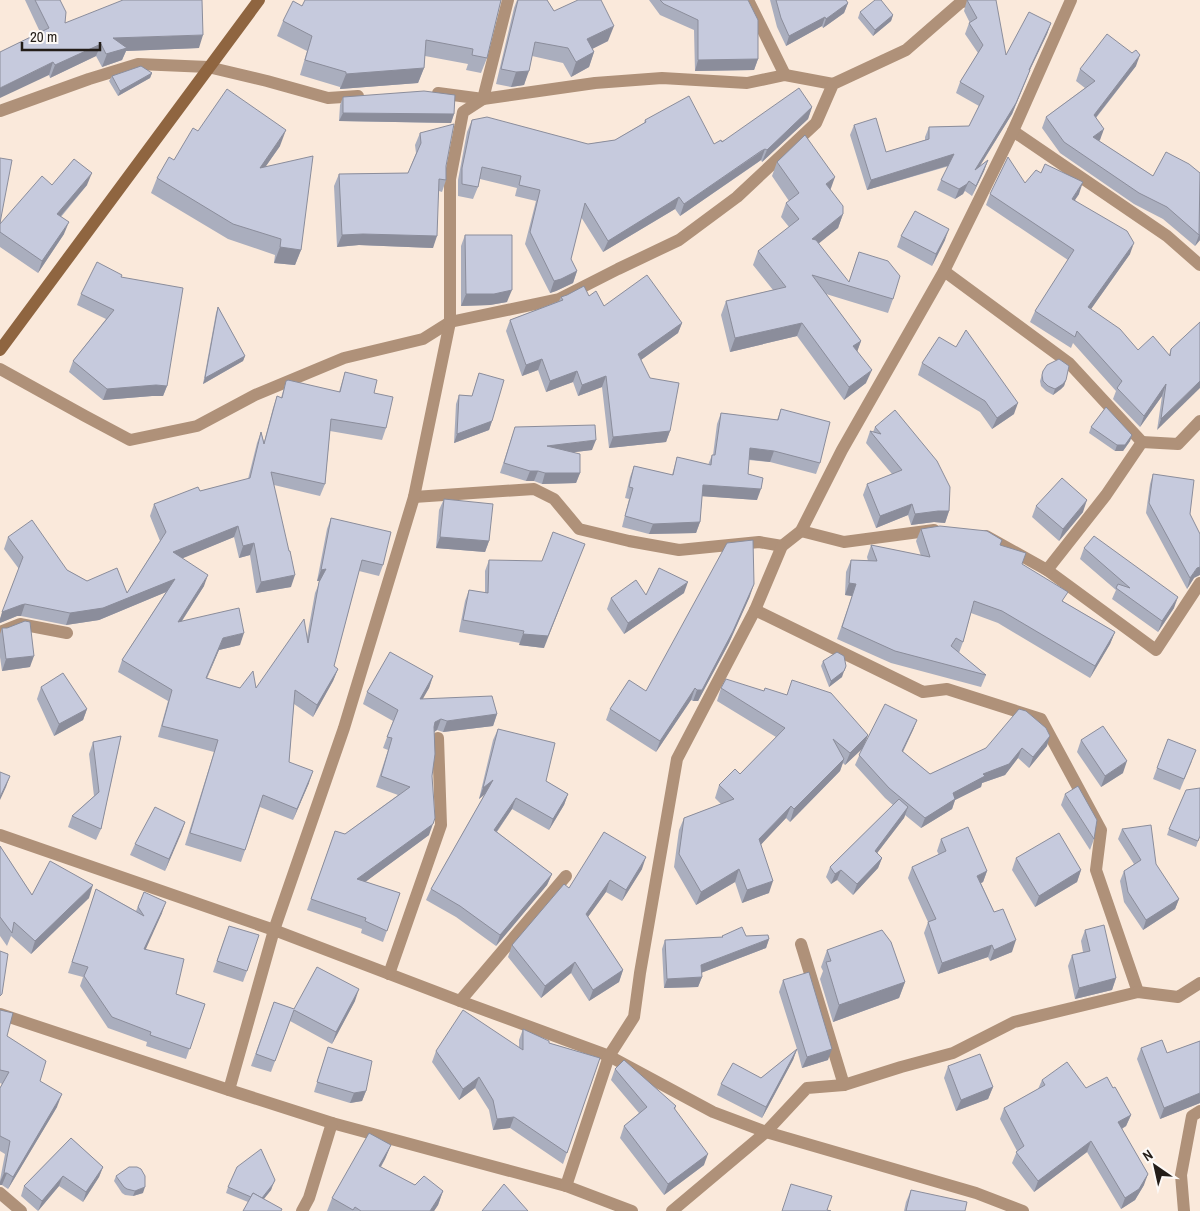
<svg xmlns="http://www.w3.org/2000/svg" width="1200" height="1211" font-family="'Archivo Narrow',sans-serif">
  <rect width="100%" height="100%" fill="#fae9db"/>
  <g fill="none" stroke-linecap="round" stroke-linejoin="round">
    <g stroke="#af9179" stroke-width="12">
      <path d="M748,0L785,75"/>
      <path d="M438,93L483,99L595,83L662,78L747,83L785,75L833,84"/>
      <path d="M0,111L89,79L138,64L208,67L267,81L328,98L358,96"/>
      <path d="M1013,131L1167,236L1200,265"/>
      <path d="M944,271L1069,363L1142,442"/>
      <path d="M0,369L85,416L130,440L197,426L255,395L344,358L423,339L450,322L559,299L618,269L679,240L737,197L816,123L833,84L906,50L960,3L968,0"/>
      <path d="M414,497L534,489L554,499L579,529L629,541L679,550L759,542L782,546"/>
      <path d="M801,531L844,542L934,530"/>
      <path d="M986,536L1047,570L1156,650L1200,583"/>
      <path d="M1047,570L1106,495L1142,442L1178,444L1200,421"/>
      <path d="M755,610L923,692L947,689L1041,719L1101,830L1096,870L1138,992"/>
      <path d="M0,632L20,624L67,633"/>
      <path d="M0,835L274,930L460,1001L609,1056L713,1112L766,1132L976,1193L1023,1211"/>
      <path d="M801,944L844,1085"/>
      <path d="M389,974L441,825L438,738"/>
      <path d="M460,1001L566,876"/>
      <path d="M0,1014L229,1090L332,1123L566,1186L632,1211"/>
      <path d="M229,1090L274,930L344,728L414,497L450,322V179L463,112L483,99L508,0"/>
      <path d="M566,1186L609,1056L634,1017L640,973L677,759L755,610L782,546L801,531L842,450L944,271L1013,131L1071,0"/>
      <path d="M0,1193L21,1211"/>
      <path d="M302,1211L309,1198L332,1123"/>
      <path d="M672,1211L766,1132L807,1088L844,1085L901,1067L953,1053L1014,1022L1138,992L1178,997L1200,983"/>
      <path d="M1184,1211L1181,1175L1192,1116L1200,1111"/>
    </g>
    <path stroke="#8f6540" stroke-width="12" d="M0,350L259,0"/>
  </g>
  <g fill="#aaaebe">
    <path d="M25,0H60L65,23L199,48L126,51L122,60L102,67L96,56L50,78L49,75L40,32Z"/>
    <path d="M501,0L487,58L481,73L466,70L468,64L425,56L424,68L418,83L340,89V87L300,75L307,51L277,36L283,21L302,6Z"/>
    <path d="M517,0H547L554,11L608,41L592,49L594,52L589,67L571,77L563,63L532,56L524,85L511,87L496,84L514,8Z"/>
    <path d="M649,0H748L758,59L754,70L695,71L694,30L660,15Z"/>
    <path d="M770,0H846L848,3L844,13L823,28L822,26L786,46L777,27Z"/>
    <path d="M967,0L1006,55L1051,23L1047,34L1030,70L1026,81L1012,114L980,166L988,160L984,171L972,196L965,191L963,194L955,199L937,190L941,180L949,166L867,190L850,135L854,125L886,152L925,140V137L929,127L969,126L979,106L956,93L960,82L978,53L965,34L969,23H970L964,11Z"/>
    <path d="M860,12L893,15L891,21L873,36L858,18Z"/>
    <path d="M1136,66L1096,118L1100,140L1099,141L1153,176L1200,173V240L1195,246L1163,219L1134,204L1060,153L1042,128L1046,117L1085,88L1076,81L1080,69Z"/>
    <path d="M152,73L150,78L118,96L109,81L112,76Z"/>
    <path d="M343,97L454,114L451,123L339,121L340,105Z"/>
    <path d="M812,107L808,119L762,162L761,160L757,163L680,216L675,209L603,252L581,217L571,259L577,271L573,283L556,291L550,293L525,244L536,201L515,196L517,188L480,179L478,187L473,199L458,196V180L467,132L472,120L588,144L615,140L644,123L645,120L714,144Z"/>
    <path d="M198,131L280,146L266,166L301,250L295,265L274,263L275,255L228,239L151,193L157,178L174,160Z"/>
    <path d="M420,133L446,166V180L442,192L439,191L433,248L359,245L337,247L334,186L339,174L408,173L416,153L415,145Z"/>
    <path d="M777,162L830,190L843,214L838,228L818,243L849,282L859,252L893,299L888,313L826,294L861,341L857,351L866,383L844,400L797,336L730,352L721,315L726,301L773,290L753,265L758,251L789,227L781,217L786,203L789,201L772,176Z"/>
    <path d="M1025,183L1079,194L1075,200L1130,254L1091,309L1138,350L1169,355L1171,349L1200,322L1157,430L1162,396L1140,427L1113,399L1116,391L1073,343L1071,348L1030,322L1035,311L1068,260L986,205L990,194Z"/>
    <path d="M52,185H87L61,217L64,234L38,273L0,247V224Z"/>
    <path d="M465,235L507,302L490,305L461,306V246Z"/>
    <path d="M901,236L945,240L932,266L897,247Z"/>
    <path d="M121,277L167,386L163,396H152L103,400L69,372L73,361L106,319L77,305L81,294Z"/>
    <path d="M589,296L604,306L682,323L678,333L641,360L670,431L666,442L609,448L602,387L578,396L573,382L546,392L538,370L522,376L506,331L510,320L559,301L561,297Z"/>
    <path d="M218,307L245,356L243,361L203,384L216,313Z"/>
    <path d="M922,363L1014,414L992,429L980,412L918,375Z"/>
    <path d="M1043,371L1066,380L1064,386L1061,389L1053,395L1046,391L1041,386L1040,381Z"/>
    <path d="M345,372L374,393L386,428L382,440L330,431L325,484L320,496L274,485L291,587L256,593L250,555L239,558L234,537L182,558L204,586L182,621L240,645L219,650L207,678L240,688H256L307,637L315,593L320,581H317L327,529L331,518L383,565L379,576L359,571L334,666L338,669L333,681L313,717L294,704L289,762L309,783L293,820L260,807L241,862L185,845L214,752L158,737L168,701L118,672L122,660L166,592L99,620L66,625L21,616H17L0,623V619L19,569L4,549L8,537L87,581L127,593L160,541L150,516L154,504L200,491L248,479L257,443L261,432L264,442L273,408L277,396L281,398L286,381L339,392Z"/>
    <path d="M479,373L492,421L489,430L454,443L456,404L459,395L472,396Z"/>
    <path d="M781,409L820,463L816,474L770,462L749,460L748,474L757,500L702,496L700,522L696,533L649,534L622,527L629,499L625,498L630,477L634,466L672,475L677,457L708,465L712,455H713L717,424L721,413L777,420Z"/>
    <path d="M515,427L592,450L575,452L580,473L576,483L542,484L534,481H526L500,473Z"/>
    <path d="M875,427L949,511L945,523L934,522L911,525L908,515L876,528L863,495L867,484L892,474L866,443L870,431L873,432Z"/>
    <path d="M1091,427L1132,435L1130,441L1123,451H1115L1089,433Z"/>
    <path d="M1153,474L1194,578L1187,589L1146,513L1150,484Z"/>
    <path d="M444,499L489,541L485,552L436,548L439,510Z"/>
    <path d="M1036,506L1083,512L1059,541L1032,517Z"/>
    <path d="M921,529L1000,545L1064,602L1115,632L1110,644L1090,678L998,623L971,613L963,642L959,653L986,675L981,687L891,663L837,639L852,596L845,595L846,572L851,560L868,561L867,557L871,545L921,556L916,541Z"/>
    <path d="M1084,548L1174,608L1158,632L1112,599L1116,590L1080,559Z"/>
    <path d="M489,560L544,648L519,645L520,643L459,632L465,601L469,590L485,593V571Z"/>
    <path d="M684,593L624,634L607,609L611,598L646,595Z"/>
    <path d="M750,596L729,643L698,701H693L691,700L656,752L606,720L610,709L646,691Z"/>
    <path d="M2,628H7L30,667L2,671L0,657V634Z"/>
    <path d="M823,661L842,677L829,687L821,666Z"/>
    <path d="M433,676L429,688L422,699L497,714L493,726L443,732L437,730L434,732L429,835L365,882L400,893L383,942L361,933L362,929L307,910L335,831L345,834L398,795L376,787L388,750L383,748L393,721L363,704L367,692Z"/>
    <path d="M41,687L87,709L83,720L54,736L37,699Z"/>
    <path d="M721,688L868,735L865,743L917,720L913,730L903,752L930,774L986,748L1047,746L1029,768L1018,758L1005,775L982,783L981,787L955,800L952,809L921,828L905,815L904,818L877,853L882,858L878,868L853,895L837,880L831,884L826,877L830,867L893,805L885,798L855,765L862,749L845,765L843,763L840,771L790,822L786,818L761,844L769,893L742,903L735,882L696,905L674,867L679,830L684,818L721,804L715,798L719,785L740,774L776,737L717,701Z"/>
    <path d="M498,729L546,781L568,794L564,805L549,830L512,809L497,832L552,874L547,885L496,946L456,917L426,900L431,889L485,794L479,799L493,740Z"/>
    <path d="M121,736L101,829L96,840L68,827L72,816L94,796L89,754L93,742Z"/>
    <path d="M1081,740L1123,773L1101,787L1077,752Z"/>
    <path d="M1192,761L1180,790L1153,779L1157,768Z"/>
    <path d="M1065,794L1094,839L1090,850L1061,805Z"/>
    <path d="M185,822L165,871L130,855L135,844Z"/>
    <path d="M1122,829L1179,899L1175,909L1143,930L1124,902L1120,881L1124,871L1134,864L1118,839Z"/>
    <path d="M1169,829L1200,836L1196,847L1167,835Z"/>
    <path d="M941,839L987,871L983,882L981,883L1012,952L990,961L988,957L938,974L924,933L928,922L908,878L912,867L939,855L937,851Z"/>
    <path d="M0,846L32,895L89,898L31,954L11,936L7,946L0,936Z"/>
    <path d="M1016,858L1081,870L1077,882L1035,907L1012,870Z"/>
    <path d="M642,869L622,901L606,892L588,917L623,970L619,982L589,1001L571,973L541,998L508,957L512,945L569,888Z"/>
    <path d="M96,889L136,911L144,892L162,913L145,949L176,994L205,1004L186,1059L146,1046L147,1042L108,1028L80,986L83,977L68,973Z"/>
    <path d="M1085,930L1116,978L1112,990L1075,999L1068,966L1072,955L1083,952L1081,941Z"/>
    <path d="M722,936H746L769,939L766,948L701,973L702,977L698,987L664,988L662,949L665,940L722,937Z"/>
    <path d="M225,937L247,971L243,982L213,972Z"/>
    <path d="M827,950L905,982L899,998L833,1022L820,979L823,971L821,967Z"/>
    <path d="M783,980L828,1060L802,1068L797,1049L793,1060L762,1118L717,1095L721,1084L761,1078L797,1049L779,992Z"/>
    <path d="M355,1001L332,1044L290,1021L271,1072L251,1066L274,1002L294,1009Z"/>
    <path d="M0,1010L7,1036L57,1107L8,1189L2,1185H0V1180L5,1154L0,1151V1088L2,1084L0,1083Z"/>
    <path d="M523,1029L549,1043L600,1058L563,1164L510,1128L493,1130L489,1110L475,1088L459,1100L432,1062L436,1051L519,1048V1040Z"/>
    <path d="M1200,1041V1103L1160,1119L1137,1059L1141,1048L1167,1053Z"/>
    <path d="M328,1047L366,1091L362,1101L350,1103L314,1092Z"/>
    <path d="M948,1066L993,1087L988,1099L956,1111L944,1078Z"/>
    <path d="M615,1069L676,1106L675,1110L704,1165L664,1195L620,1138L624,1126L639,1113L611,1080Z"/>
    <path d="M1042,1080L1086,1088H1113L1131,1115L1126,1126L1122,1129L1144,1185L1135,1200L1121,1209L1087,1152L1034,1192L1012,1163L1017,1151L1000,1119L1004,1108L1038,1089Z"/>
    <path d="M71,1138L103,1167L99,1177L83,1202L59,1186L38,1211L21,1196L24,1186Z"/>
    <path d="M391,1145L385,1159L381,1167L415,1185L443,1191L438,1205L434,1211H327L332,1198Z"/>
    <path d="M116,1176L143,1193L133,1196L125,1195L122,1193L114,1181Z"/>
    <path d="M275,1180L271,1190L264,1199L248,1202L226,1193L228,1187Z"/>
    <path d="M911,1190L965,1211H904L906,1202Z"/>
  </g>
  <g fill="#8b8d9b">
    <path d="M848,3L844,13L823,28L826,19Z"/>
    <path d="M893,15L891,21L873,36L875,30Z"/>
    <path d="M825,17L822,26L786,46L789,36Z"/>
    <path d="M1051,23L1047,34L1025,80L1029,70Z"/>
    <path d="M614,26L608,41L582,54L587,39Z"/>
    <path d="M203,35L199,48L126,51L122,60L102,67L113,38Z"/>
    <path d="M101,44L96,56L50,78L55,65Z"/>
    <path d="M594,52L589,67L571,77L576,62Z"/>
    <path d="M1140,55L1136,66L1089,126L1094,115Z"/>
    <path d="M758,59L754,70L695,71L698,60Z"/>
    <path d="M53,62L49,75L0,98V88Z"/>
    <path d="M424,68L418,83L340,89L346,74Z"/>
    <path d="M1030,70L1012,114L971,180L975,170Z"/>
    <path d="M529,71L524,85L511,87L516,72Z"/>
    <path d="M152,73L150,78L118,96L120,91Z"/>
    <path d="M812,107L808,119L762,162L767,150Z"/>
    <path d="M343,113L454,114L451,123L339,121Z"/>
    <path d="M1104,129L1100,140L1089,148L1093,137Z"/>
    <path d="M286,130L280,146L254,183L260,168Z"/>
    <path d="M765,149L761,160L680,216L684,204Z"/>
    <path d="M954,154L950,165L867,190L871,180Z"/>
    <path d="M988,160L984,171L972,196L976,186Z"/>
    <path d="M92,173L87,185L52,226L57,214Z"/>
    <path d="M835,177L830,191L826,184Z"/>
    <path d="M969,181L963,194L955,199L959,189Z"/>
    <path d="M1083,182L1079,194L1068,210L1072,199Z"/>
    <path d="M679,197L675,209L603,252L608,241Z"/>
    <path d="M843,214L838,228L807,253L812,239Z"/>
    <path d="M69,222L64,234L38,273L42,261Z"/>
    <path d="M949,229L945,240L932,266L936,254Z"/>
    <path d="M363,234L437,236L433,248L359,245L337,247L342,235Z"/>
    <path d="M1200,234V240L1195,246L1199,235Z"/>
    <path d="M1134,243L1130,254L1084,319L1088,307Z"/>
    <path d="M280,247L301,250L295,265L274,263Z"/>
    <path d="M577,271L573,283L556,291L550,293L554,281Z"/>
    <path d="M512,290L507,302L490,305L461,306L466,294Z"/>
    <path d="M682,323L678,333L634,365L638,354Z"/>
    <path d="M802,323L797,336L730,352L735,338Z"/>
    <path d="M861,341L856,355L853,346Z"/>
    <path d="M245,356L243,361L203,384L205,378Z"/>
    <path d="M542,359L538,370L522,376L526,365Z"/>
    <path d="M872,370L866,383L844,400L849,387Z"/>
    <path d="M577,371L573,382L546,392L550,381Z"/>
    <path d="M606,376L602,387L578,396L582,385Z"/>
    <path d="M1066,380L1064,386L1061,389L1053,395L1055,389Z"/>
    <path d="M1200,381V388L1157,430L1161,419Z"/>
    <path d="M1166,384L1162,396L1140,427L1144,416Z"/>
    <path d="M156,385L167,386L163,396H152L103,400L107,389Z"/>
    <path d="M1018,403L1014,414L992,429L997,418Z"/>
    <path d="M492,421L489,430L454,443L457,434Z"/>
    <path d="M670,431L666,442L609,448L613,437Z"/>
    <path d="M1132,435L1130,441L1123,451H1115L1117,445Z"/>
    <path d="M596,440L592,450L543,456L547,446Z"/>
    <path d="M750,448L774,451L770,462L746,459Z"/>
    <path d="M530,471H538L534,481H526Z"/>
    <path d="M545,473H580L576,483L542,484Z"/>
    <path d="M703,485L761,489L757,500L699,496Z"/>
    <path d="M1087,500L1083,512L1059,541L1063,529Z"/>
    <path d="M912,504L908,515L876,528L880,516Z"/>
    <path d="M938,511H949L945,523L934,522L911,525L915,514Z"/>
    <path d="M700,522L696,533L649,534L653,524Z"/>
    <path d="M238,526L234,537L169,564L173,552Z"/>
    <path d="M440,537L489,541L485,552L436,548Z"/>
    <path d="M254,543L250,555L239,558L243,546Z"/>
    <path d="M580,556L544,648L519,645L523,634Z"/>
    <path d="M1200,567V575L1194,578L1187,589L1190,578L1197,568Z"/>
    <path d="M326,569L322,581H317L321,570Z"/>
    <path d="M208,575L204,586L174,633L178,622Z"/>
    <path d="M295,575L291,587L256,593L261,582Z"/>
    <path d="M175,579L171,590L99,620L66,625L70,613Z"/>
    <path d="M688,582L684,593L624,634L628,623Z"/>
    <path d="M849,583L856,584L852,596L845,595Z"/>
    <path d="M754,584L750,596L729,643L698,701H693L697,690Z"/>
    <path d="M1178,597L1174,608L1158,632L1162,621Z"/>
    <path d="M25,604L21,616H17L0,623V619L2,612L21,605Z"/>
    <path d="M1115,632L1110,644L1090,678L1095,666Z"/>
    <path d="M244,633L240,645L219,650L202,690L223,638Z"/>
    <path d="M34,656L30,667L2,671L6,659Z"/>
    <path d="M846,666L842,677L829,687L831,681Z"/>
    <path d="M338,669L333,681L313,717L317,705Z"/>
    <path d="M433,676L429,688L416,711L420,699Z"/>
    <path d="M695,688L691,700L656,752L660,741Z"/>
    <path d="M87,709L83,720L54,736L59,724Z"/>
    <path d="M497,714L493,726L443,732L447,721Z"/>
    <path d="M441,719L437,730L431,734L435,722Z"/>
    <path d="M917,720L913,730L898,761L902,751Z"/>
    <path d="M868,735L863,748L845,765L850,753Z"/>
    <path d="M1050,736L1047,746L1029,768L1033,757Z"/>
    <path d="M1022,748L1018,758L1005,775L982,783L981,787L955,800L952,809L921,828L925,818L953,793L983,774Z"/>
    <path d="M844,759L840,771L790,822L794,809Z"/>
    <path d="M1127,761L1123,773L1101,787L1105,776Z"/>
    <path d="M313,771L309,783L293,820L297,809Z"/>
    <path d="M10,776L6,787L0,800V797Z"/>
    <path d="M493,780L489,791L479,799L483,788Z"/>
    <path d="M568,794L564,805L549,830L553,819Z"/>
    <path d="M516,798L512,809L490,841L494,830Z"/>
    <path d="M791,806L786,818L755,851L759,839Z"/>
    <path d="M908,807L904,818L871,861L875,851Z"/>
    <path d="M185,822L181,834L165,871L169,859Z"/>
    <path d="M433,824L429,835L353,891L357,879Z"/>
    <path d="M646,857L642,869L622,901L626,890Z"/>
    <path d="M882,858L878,868L853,895L857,884Z"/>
    <path d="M739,869L735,882L696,905L701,892Z"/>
    <path d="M841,870L837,880L831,884L835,874Z"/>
    <path d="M1081,870L1077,882L1035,907L1039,896Z"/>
    <path d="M987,871L983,882L973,887L977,876Z"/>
    <path d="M552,874L547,885L496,946L500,935Z"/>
    <path d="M610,880L606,892L582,925L586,914Z"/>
    <path d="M773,881L769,893L742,903L747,890Z"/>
    <path d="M93,885L89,898L31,954L35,941Z"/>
    <path d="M1179,899L1175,909L1143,930L1146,920Z"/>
    <path d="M166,902L162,913L141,960L144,949Z"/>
    <path d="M769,939L766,948L698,974L701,965Z"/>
    <path d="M1016,940L1012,952L990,961L994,950Z"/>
    <path d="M992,945L988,957L938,974L942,963Z"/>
    <path d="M575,962L571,973L541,998L545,986Z"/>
    <path d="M623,970L619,982L589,1001L593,990Z"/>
    <path d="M702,977L698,987L664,988L667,979Z"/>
    <path d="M1116,978L1112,990L1075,999L1079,988Z"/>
    <path d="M905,982L899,998L833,1022L839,1005Z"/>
    <path d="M359,989L355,1001L332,1044L336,1032Z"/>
    <path d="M797,1049L793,1060L762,1118L766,1107Z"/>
    <path d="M832,1049L828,1060L802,1068L807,1057Z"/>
    <path d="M479,1077L475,1088L459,1100L463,1089Z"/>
    <path d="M993,1087L988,1099L956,1111L961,1100Z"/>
    <path d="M366,1091L362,1101L350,1103L354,1093Z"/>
    <path d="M1200,1093V1103L1160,1119L1164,1108Z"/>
    <path d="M62,1094L57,1107L8,1189L13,1177Z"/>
    <path d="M1131,1115L1126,1126L1114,1133L1118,1122Z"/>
    <path d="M514,1117L510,1128L493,1130L497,1119Z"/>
    <path d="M1091,1141L1087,1152L1034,1192L1038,1181Z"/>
    <path d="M391,1145L385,1159L373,1180L379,1166Z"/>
    <path d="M708,1154L704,1165L664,1195L668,1184Z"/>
    <path d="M103,1167L99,1177L83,1202L86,1192Z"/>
    <path d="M4,1173H7L2,1185H0V1182Z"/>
    <path d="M1148,1174L1144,1185L1135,1200L1121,1209L1125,1198Z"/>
    <path d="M63,1176L59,1186L38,1211L42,1201Z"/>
    <path d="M273,1184L271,1190L258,1206L260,1201Z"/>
    <path d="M145,1187L143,1193L133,1196L135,1191Z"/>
    <path d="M443,1191L438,1205L434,1211H430Z"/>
  </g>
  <g fill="#c6cadd" stroke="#8b8d9b">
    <path d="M35,0H60L66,12L65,23L123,0H202L203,35L113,38L127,48L106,54L101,44L55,65L53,62L0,88V52L49,28Z"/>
    <path d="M305,0H501L487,58L472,55L473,49L426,40L424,68L346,74V72L305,60L312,36L283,21L293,1L302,6Z"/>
    <path d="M518,0H547L554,11L578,0H601L614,26L587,39L594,52L576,62L568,48L535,42L529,71L516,72L501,69Z"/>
    <path d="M660,0H748L758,20V59L698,60V20L664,4Z"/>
    <path d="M776,0H846L848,3L826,19L825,17L789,36L781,18Z"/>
    <path d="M875,0H881L893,15L875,30L860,12Z"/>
    <path d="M967,0H996L1006,55L1029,12L1051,23L1029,70H1030L1016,103L975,170L988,160L976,186L969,181L967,184L959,189L941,180L954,154L871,180L854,125L876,118L886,152L929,139V127L969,126L984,96L960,82L983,45L969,23L977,18Z"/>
    <path d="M1107,34L1132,53L1136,50L1140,55L1094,115L1104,129L1093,137L1153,176L1166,152L1189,164L1200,173L1199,235L1167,207L1139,193L1064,142L1046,117L1095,81L1080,69Z"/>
    <path d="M141,66L152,73L120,91L112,76Z"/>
    <path d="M799,88L812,107L767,150L765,149L761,151L684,204L679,197L608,241L585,203L571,259L577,271L561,279L554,281L530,232L540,190L519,185L521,176L482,167L478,187L462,184V168L472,120L487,117L588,144L615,140L646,122L645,120L689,96L714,144L721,140L722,142Z"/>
    <path d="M227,89L286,130L260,168L313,156L301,250L280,247L281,239L233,224L157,178L169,157L174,160L193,128L198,131Z"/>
    <path d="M424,91L455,95L454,114L343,113V97Z"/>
    <path d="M454,124L446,166V180L439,179L437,236L363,234L342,235L339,174L408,173L421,143L420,133Z"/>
    <path d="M805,135L835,177L826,184L843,206V214L812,239L816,240L849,282L859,252L888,261L900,276L893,299L812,275L861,341L853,346L872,370L849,387L802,323L735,338L726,301L786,287L758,251L799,219L786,203L799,193L777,162Z"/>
    <path d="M1008,157L1025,183L1036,170L1041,173L1045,164L1083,182L1072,199L1127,231L1134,243L1088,307L1120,329L1138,350L1153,336L1170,356L1171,349L1200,322V381L1161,419L1166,384L1144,416L1117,388L1122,381L1077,331L1075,337L1035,311L1074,250L990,194Z"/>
    <path d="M0,158L12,160L0,223Z"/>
    <path d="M74,159L92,173L57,214L69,222L42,261L0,232V224L42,176L52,185Z"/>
    <path d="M915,211L949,229L936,254L901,236Z"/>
    <path d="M465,235H512V290L494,294H466Z"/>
    <path d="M97,262L122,275L121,277L183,288L167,386L156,385L107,389L73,361L114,310L81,294Z"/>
    <path d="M647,275L682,323L638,354L650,378L679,383L670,431L613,437L606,376L582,385L577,371L550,381L542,359L526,365L510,320L563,300L561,297L567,295L584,286L589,296L596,291L604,306Z"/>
    <path d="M218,307L245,356L205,378Z"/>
    <path d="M966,330L1018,403L997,418L985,401L922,363L939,337L956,347Z"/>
    <path d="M1059,359L1069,366L1066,380L1063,384L1055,389L1048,386L1043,381L1042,375L1043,371L1047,365Z"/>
    <path d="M345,372L377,380L374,393L393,397L386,428L331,419L325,484L271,472L289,551H290L295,575L261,582L254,543L243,546L238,526L173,552L208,575L178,622L239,608L244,633L223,638L206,678L240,688L253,671L256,688L304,619L308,643L319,582L326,569L321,570L331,518L391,532L383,565L362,560L334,666L338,669L317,705L295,690L289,762L313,771L297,809L263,795L245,850L190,833L218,740L162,726L172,690L122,660L175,579L103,608L70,613L25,604L21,605L2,612L23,557L8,537L32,520L67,570L87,581L117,568L127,593L166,532L154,504L198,487L200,491L250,478L261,432L264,444L277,396L282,398L286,381L288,380L340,392Z"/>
    <path d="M479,373L504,380L492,421L457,434L459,395L472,396Z"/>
    <path d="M1106,407L1132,435L1125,445H1117L1091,427Z"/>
    <path d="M781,409L830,422L820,463L774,451L750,448L748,474L763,478L761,489L703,485L700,522L653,524L625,516L633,488L629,487L634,466L673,475L677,457L711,465L712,455H715L721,413L778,420Z"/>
    <path d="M895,410L937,461L950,487L949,511H938L915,514L912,504L880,516L867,484L902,470L870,431L881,434L875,427Z"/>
    <path d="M595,425L596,440L547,446L580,454V473H545L538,471H530L504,463L515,427Z"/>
    <path d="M1153,474L1194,480L1190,514L1200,534V567L1197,568L1190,578L1149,503Z"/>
    <path d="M1062,478L1087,500L1063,529L1036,506Z"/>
    <path d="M444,499L493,504L489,541L440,537Z"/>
    <path d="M940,526L987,531L1002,540L1000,545L1026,553L1022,564L1068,592L1062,601L1115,632L1095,666L1002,611L974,601L963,642L956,638L951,646L986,675L895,651L842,627L856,584L849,583L851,560L877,561L871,545L930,557L921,529Z"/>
    <path d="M553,532L585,544L548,636L523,634L524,631L463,620L469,590L488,593L489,560L542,561Z"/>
    <path d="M1094,536L1178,597L1162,621L1116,588L1118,584L1130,588L1084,548Z"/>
    <path d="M753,540L754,584L733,631L702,690H697L695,688L660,741L610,709L629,680L646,691L727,543Z"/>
    <path d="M659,568L688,582L628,623L611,598L636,580L646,595Z"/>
    <path d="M25,621L30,622L34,656L6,659L2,628H7Z"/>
    <path d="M390,652L433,676L420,699L492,696L497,714L447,721L441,719L435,722L434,727L435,754L432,776L435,818L433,824L357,879L400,893L387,931L365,921L366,918L311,899L335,831L345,834L410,787L381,776L392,738L387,737L398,710L367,692Z"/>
    <path d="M837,652L844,656L846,666L844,671L831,681L823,661Z"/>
    <path d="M63,673L87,709L59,724L41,687Z"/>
    <path d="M726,679L764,691L765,688L787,695L792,680L831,693L868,735L850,753L833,739L844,759L794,809L791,806L759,839L773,881L747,890L739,869L701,892L679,854L684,818L734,799L719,785L735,769L740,774L785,728L721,688Z"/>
    <path d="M885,704L917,720L902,751L930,774L986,748L1019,709L1026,711L1046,728L1050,736L1033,757L1022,748L1009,764L983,774L985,776L953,793L955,799L925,818L889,788L859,755Z"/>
    <path d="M1103,726L1127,761L1105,776L1081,740Z"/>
    <path d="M498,729L555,743L546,781L568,794L553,819L516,798L494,830L552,874L500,935L460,906L431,889L493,780L483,788Z"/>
    <path d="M121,736L101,829L72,816L99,792L93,742Z"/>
    <path d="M1168,739L1196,750L1184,779L1157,768Z"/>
    <path d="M0,772L10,776L0,797Z"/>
    <path d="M1078,786L1097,820L1094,839L1065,794Z"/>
    <path d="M1200,788V836L1198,841L1169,829L1186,790Z"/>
    <path d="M899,799L908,807L875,851L882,858L857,884L841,870L835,874L830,867Z"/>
    <path d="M155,807L185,822L169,859L135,844Z"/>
    <path d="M1151,825L1156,864L1179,899L1146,920L1128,892L1124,871L1141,860L1122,829Z"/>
    <path d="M968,827L987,871L977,876L994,912L1003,909L1016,940L994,950L992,945L942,963L928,922L936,919L912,867L946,851L941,839Z"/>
    <path d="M604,832L646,857L626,890L610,880L586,914L623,970L593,990L575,962L545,986L512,945L564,884L569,888Z"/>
    <path d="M1059,833L1081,870L1039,896L1016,858Z"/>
    <path d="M0,846L32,895L50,861L93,885L35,941L14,922L12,933L0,917Z"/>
    <path d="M96,889L144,916L138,907L144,892L166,902L144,949L184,959L176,994L205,1004L190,1049L150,1035L151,1032L112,1017L84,976L88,967L72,962Z"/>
    <path d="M1104,925L1116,978L1079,988L1072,955L1090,951L1085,930Z"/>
    <path d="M229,926L259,935L247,971L217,961Z"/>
    <path d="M742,927L746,936L768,935L769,939L701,965L702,977L667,979L665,940L723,937L722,936Z"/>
    <path d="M882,930L891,942L905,982L839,1005L826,962L831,961L827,950Z"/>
    <path d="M0,951L8,954L2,994L0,996Z"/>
    <path d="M317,967L359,989L336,1032L294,1010L275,1061L256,1054L274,1002L294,1009Z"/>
    <path d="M809,972L832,1049L807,1057L783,980Z"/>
    <path d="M0,1010L13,1013L7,1036L46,1061L40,1081L62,1094L13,1177L7,1173H4L10,1141L0,1136V1088L9,1072L0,1070Z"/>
    <path d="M463,1010L523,1050V1029L549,1041V1043L600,1058L567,1153L514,1117L497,1119L493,1100L479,1077L463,1089L436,1051Z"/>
    <path d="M1162,1040L1167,1053L1200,1041V1093L1164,1108L1141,1048Z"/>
    <path d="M328,1047L372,1061L366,1091L354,1093L317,1082Z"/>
    <path d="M797,1049L766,1107L721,1084L733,1063L761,1078Z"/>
    <path d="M980,1054L993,1087L961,1100L948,1066Z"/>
    <path d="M624,1060L676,1106L674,1108L708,1154L668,1184L624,1126L647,1107L615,1069Z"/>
    <path d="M1067,1062L1086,1088L1107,1077L1113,1088L1115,1087L1131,1115L1118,1122L1148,1174L1139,1189L1125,1198L1091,1141L1038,1181L1016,1152L1024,1146L1004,1108L1045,1085L1042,1080Z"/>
    <path d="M369,1133L391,1145L379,1166L415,1185L424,1176L443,1191L430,1211H361L355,1207L353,1210L332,1198Z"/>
    <path d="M71,1138L103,1167L86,1192L63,1176L42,1201L24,1186Z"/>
    <path d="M261,1149L275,1180L273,1184L262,1198L253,1193L251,1197L228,1187L237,1167Z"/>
    <path d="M129,1167H137L141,1169L145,1176V1187L135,1191L127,1189L124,1187L116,1176Z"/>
    <path d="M504,1184L528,1211H482Z"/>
    <path d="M791,1184L832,1196L827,1210L831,1211H782Z"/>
    <path d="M911,1190L967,1202L965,1211H906Z"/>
    <path d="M253,1193L282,1209L281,1211H243Z"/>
  </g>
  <g transform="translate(1155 1166) rotate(326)" stroke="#fdf9f6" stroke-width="4" paint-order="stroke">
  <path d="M0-4L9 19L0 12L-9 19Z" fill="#231d18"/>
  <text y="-8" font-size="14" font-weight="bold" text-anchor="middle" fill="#231d18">N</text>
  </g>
  <path d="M22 42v8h78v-8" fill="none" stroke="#231d18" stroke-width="2.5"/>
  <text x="30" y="42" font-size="15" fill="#231d18" stroke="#fdf9f6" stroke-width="4" paint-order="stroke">20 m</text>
</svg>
